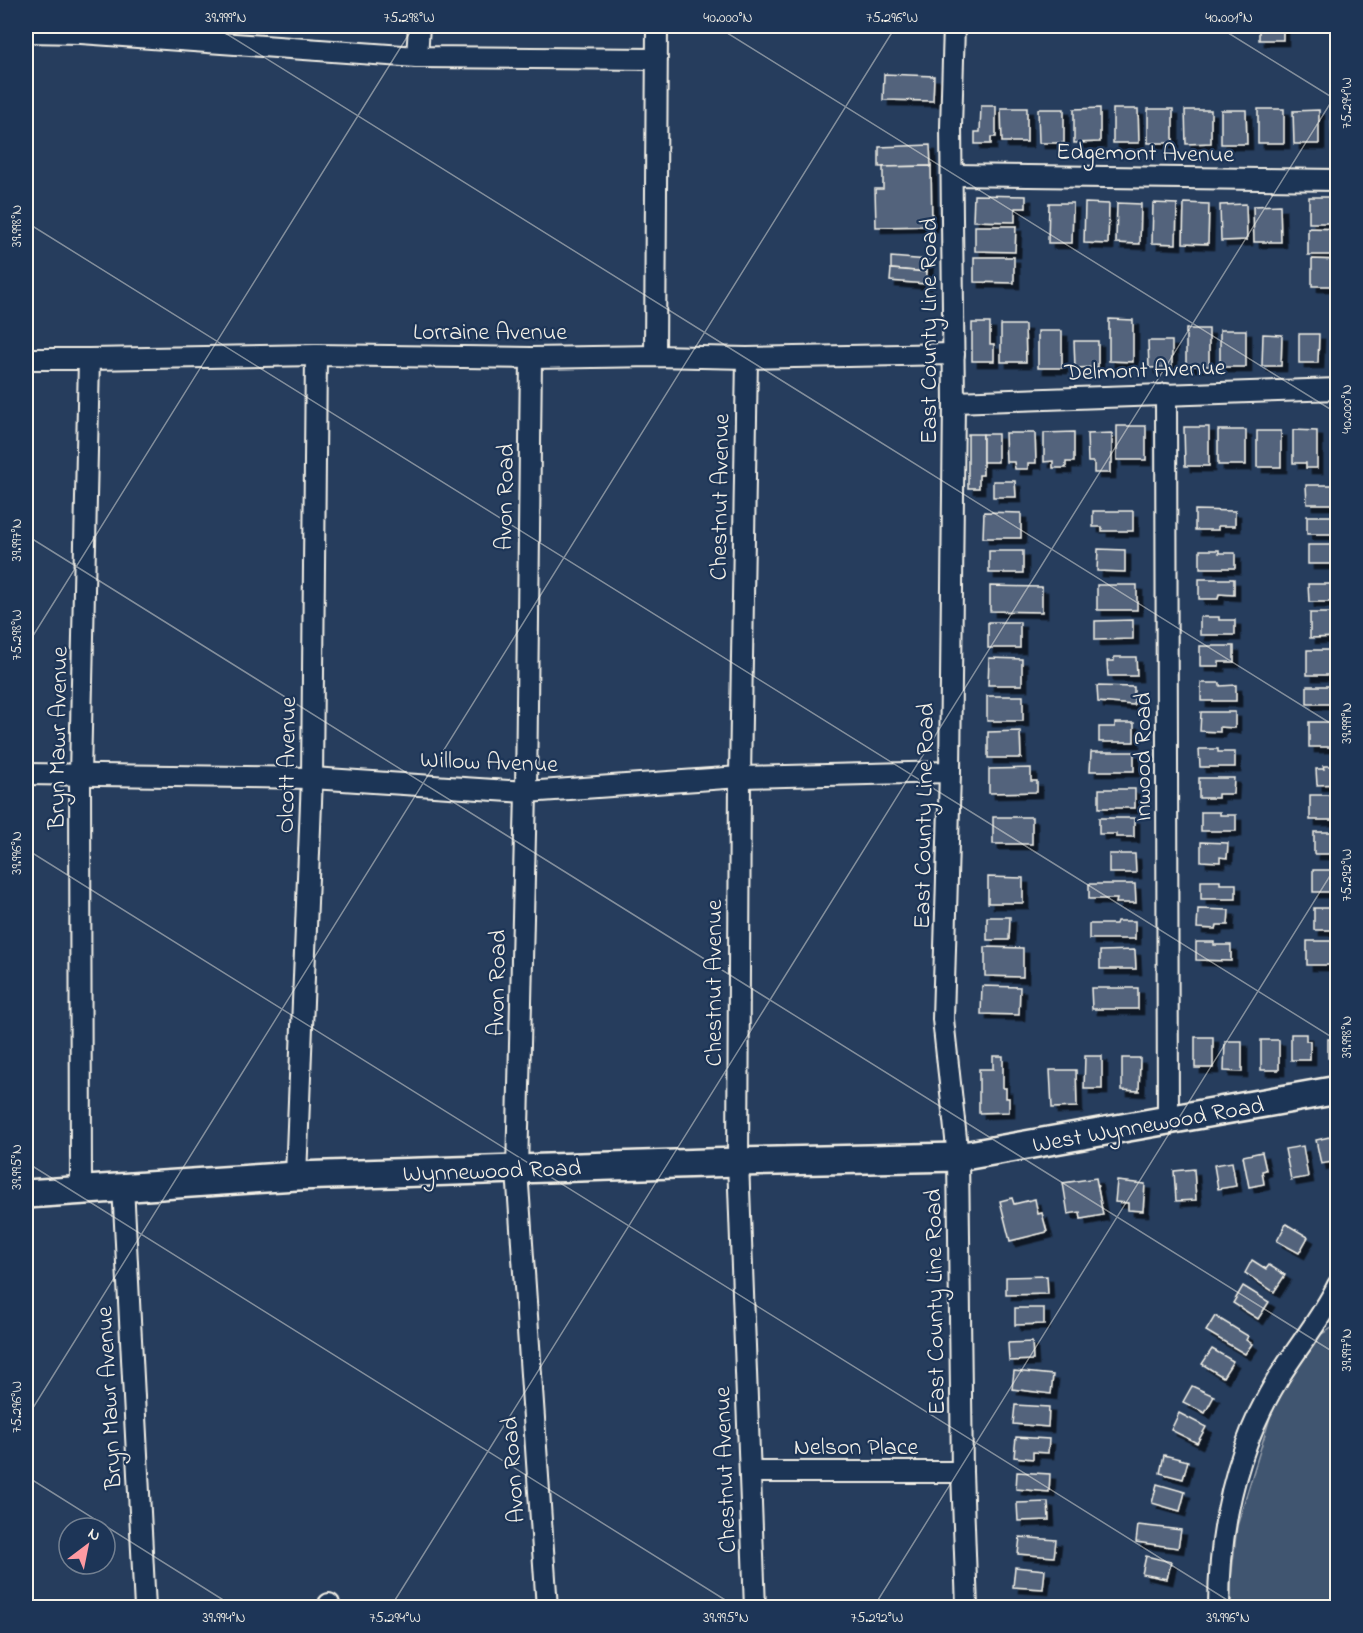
<svg xmlns="http://www.w3.org/2000/svg" width="1363" height="1633" font-family="'Indie Flower',sans-serif">
  <defs>
    <filter id="shadow"><feDropShadow dx="5.5" dy="5.5" stdDeviation="0" flood-color="#0009"/></filter>
  </defs>
  <rect width="100%" height="100%" fill="#263d5d"/>
  <filter id="ink" filterUnits="userSpaceOnUse"><feTurbulence type="fractalNoise" baseFrequency=".0167" numOctaves="2"/><feDisplacementMap in="SourceGraphic" scale="12" xChannelSelector="R" yChannelSelector="G"/><feConvolveMatrix kernelMatrix="1 2 1 2 8 2 1 2 1" color-interpolation-filters="sRGB"/></filter>
  <g filter="url(#ink)">
    <path fill="#40546f" stroke="#9aa2ac" stroke-width="1.5" d="M1337,1325V1607L1231,1608V1579L1237,1526L1275,1401L1316,1337Z"/>
    <g fill="#52647b" stroke="#f4f1e8" stroke-width="1.5" filter="url(#shadow)">
      <rect x="1259" y="26" width="24" height="14"/>
      <path d="M884,74L934,76L933,101L883,100Z"/>
      <path d="M981,106H996V137H991V144H975V132H980Z"/>
      <path d="M1001,108H1027V142H1002Z"/>
      <path d="M1100,108V142L1074,143V109Z"/>
      <path d="M1038,109H1064V143H1039Z"/>
      <path d="M1113,109H1138L1139,143H1113Z"/>
      <rect x="1148" y="109" width="25" height="34"/>
      <rect x="1258" y="109" width="26" height="34"/>
      <path d="M1185,110H1211V143L1186,144Z"/>
      <path d="M1221,110H1246L1247,144H1221Z"/>
      <path d="M1319,110V144H1294L1293,111Z"/>
      <path d="M1331,110H1338V144H1332Z"/>
      <path d="M930,145L931,166L879,167V147Z"/>
      <path d="M931,166L932,226L876,227L875,189H883V167Z"/>
      <path d="M974,195L1026,196V208H1015V222L973,221Z"/>
      <rect x="1309" y="197" width="29" height="26"/>
      <path d="M1049,203H1073L1072,243H1048Z"/>
      <path d="M1085,203L1109,204L1108,244L1084,243Z"/>
      <path d="M1117,203L1141,204L1140,244L1116,243Z"/>
      <path d="M1153,203L1177,204L1176,244L1152,243Z"/>
      <path d="M1184,203L1209,204L1208,244L1183,243Z"/>
      <path d="M1246,204L1247,240L1221,241L1220,205Z"/>
      <path d="M1280,205L1281,242H1254L1253,206Z"/>
      <path d="M975,226H1016L1015,252L975,251Z"/>
      <path d="M1308,228L1338,229V255H1308Z"/>
      <path d="M891,257L928,260L927,272L891,269Z"/>
      <path d="M974,257H1014V283L974,282Z"/>
      <path d="M1312,259L1338,260V286H1312Z"/>
      <path d="M891,269L927,272L926,284L890,281Z"/>
      <path d="M1109,319L1133,320V362L1109,361Z"/>
      <path d="M972,323H990V344H994V361H972Z"/>
      <path d="M1001,325H1025L1026,362H1001Z"/>
      <rect x="1186" y="329" width="23" height="37"/>
      <rect x="1332" y="329" width="6" height="38"/>
      <rect x="1220" y="330" width="26" height="37"/>
      <rect x="1038" y="331" width="24" height="37"/>
      <path d="M1263,334L1282,335L1281,366H1262Z"/>
      <path d="M1299,334H1319L1318,363H1299Z"/>
      <path d="M1074,341H1098V367L1075,368Z"/>
      <path d="M1148,341H1172V367L1149,368Z"/>
      <rect x="1333" y="423" width="5" height="32"/>
      <rect x="1117" y="426" width="29" height="34"/>
      <path d="M1184,427H1209V466H1185Z"/>
      <rect x="1218" y="430" width="28" height="35"/>
      <path d="M1293,430L1317,431V468H1306V463H1293Z"/>
      <rect x="1257" y="431" width="24" height="36"/>
      <path d="M1074,432V462H1066V468H1053V461L1044,462V433Z"/>
      <path d="M1005,433H1035L1036,463H1028V469H1015L1014,462H1006Z"/>
      <path d="M1112,433V463H1110V473H1094V462H1088L1087,434Z"/>
      <path d="M968,434H983V475H979V488H968Z"/>
      <rect x="983" y="434" width="15" height="28"/>
      <path d="M993,481H1015L1016,497H993Z"/>
      <path d="M1306,485H1338V504H1307Z"/>
      <path d="M1195,510L1235,511V526H1218V530H1195Z"/>
      <path d="M1093,511H1133V531H1102V527H1093Z"/>
      <path d="M984,512L1021,513V538H983Z"/>
      <rect x="1307" y="516" width="31" height="18"/>
      <rect x="1308" y="545" width="30" height="19"/>
      <path d="M1098,549L1125,550V572L1097,571Z"/>
      <path d="M1200,550H1219V553H1235V568H1200Z"/>
      <rect x="989" y="551" width="34" height="22"/>
      <path d="M1199,579H1234V595L1219,594L1218,599H1199Z"/>
      <path d="M1308,584H1338V602H1309Z"/>
      <rect x="1097" y="585" width="40" height="25"/>
      <path d="M990,586L1042,587V612L990,611Z"/>
      <path d="M1310,613H1338V637L1310,638Z"/>
      <path d="M1200,617H1219V620H1235V635H1200Z"/>
      <path d="M1133,620V639L1095,640V621Z"/>
      <rect x="988" y="622" width="32" height="26"/>
      <path d="M1200,646H1234V662H1219V666H1200Z"/>
      <rect x="1307" y="650" width="31" height="25"/>
      <path d="M1114,657H1136L1137,676H1108L1107,661H1114Z"/>
      <path d="M989,658L1022,659V685H988Z"/>
      <path d="M1201,683H1220V686L1236,685V701H1201Z"/>
      <path d="M1097,686L1134,687V705L1098,702Z"/>
      <rect x="1307" y="686" width="31" height="18"/>
      <rect x="987" y="696" width="36" height="25"/>
      <path d="M1201,712H1235V728L1220,727V732L1200,731Z"/>
      <rect x="1309" y="722" width="29" height="25"/>
      <path d="M1115,723H1134V742H1099V727H1115Z"/>
      <path d="M1020,731L1021,758H988V732Z"/>
      <path d="M1199,749H1218V752H1235V767H1200Z"/>
      <path d="M1091,752H1134V771H1090Z"/>
      <path d="M1323,766H1338V784L1317,785L1316,769H1324Z"/>
      <path d="M1031,768V781H1037V792L989,793V769Z"/>
      <path d="M1199,778H1234L1233,794H1218V798H1199Z"/>
      <rect x="1099" y="789" width="36" height="19"/>
      <rect x="1310" y="795" width="28" height="25"/>
      <path d="M1201,812H1220V815H1236V831H1201Z"/>
      <rect x="993" y="817" width="39" height="27"/>
      <path d="M1099,818H1134V837H1116V834H1099Z"/>
      <rect x="1314" y="832" width="24" height="22"/>
      <path d="M1201,842L1228,843L1227,858L1220,857V862L1201,861Z"/>
      <path d="M1109,854H1135L1136,873H1109Z"/>
      <rect x="1313" y="870" width="25" height="22"/>
      <path d="M988,877L1023,878V903H988Z"/>
      <path d="M1201,881H1220V884H1236V899H1201Z"/>
      <path d="M1089,884H1135L1136,903H1116L1117,899H1089Z"/>
      <rect x="1314" y="908" width="24" height="22"/>
      <path d="M1198,909L1229,910L1228,925H1217L1216,929L1197,928Z"/>
      <path d="M987,917H1010L1009,940H987Z"/>
      <path d="M1117,921H1135V939H1089V924H1116Z"/>
      <rect x="1307" y="941" width="31" height="24"/>
      <path d="M1196,942H1214V945H1231V961L1196,960Z"/>
      <path d="M985,947L1023,948V977L985,976Z"/>
      <path d="M1135,950L1136,969H1100V951Z"/>
      <path d="M982,986L1020,987L1019,1015L981,1014Z"/>
      <path d="M1091,988H1138V1009H1092Z"/>
      <path d="M1332,1032H1338V1058H1328V1039H1332Z"/>
      <path d="M1291,1034H1306V1041H1310V1060H1291Z"/>
      <rect x="1195" y="1037" width="18" height="31"/>
      <rect x="1261" y="1040" width="18" height="30"/>
      <path d="M1225,1041H1242V1072L1224,1071Z"/>
      <path d="M993,1056H1003V1088H1006V1098H1009V1112L979,1113V1069H993Z"/>
      <path d="M1085,1056H1102V1089H1084Z"/>
      <path d="M1122,1058H1140L1139,1091L1122,1090Z"/>
      <path d="M1050,1070H1076L1077,1107L1052,1108Z"/>
      <path d="M1334,1136L1338,1161L1321,1164L1316,1140Z"/>
      <path d="M1303,1146L1308,1177L1291,1180L1285,1149Z"/>
      <path d="M1262,1152L1266,1170L1262,1171L1264,1184L1249,1187L1243,1156Z"/>
      <path d="M1232,1162L1236,1186L1218,1189L1214,1165Z"/>
      <path d="M1194,1169L1196,1200L1176,1201L1174,1171Z"/>
      <path d="M1096,1178L1103,1215L1081,1219L1080,1212L1068,1214L1063,1183Z"/>
      <path d="M1117,1181L1145,1184L1143,1211L1128,1210V1203L1115,1202Z"/>
      <path d="M1012,1198L1014,1204L1035,1199L1038,1214L1042,1213L1047,1232L1010,1241L1000,1201Z"/>
      <path d="M1286,1224L1308,1237L1299,1253L1277,1241Z"/>
      <path d="M1252,1260L1266,1269L1269,1265L1285,1275L1274,1292L1245,1273Z"/>
      <path d="M1047,1276L1048,1294L1006,1295V1277Z"/>
      <path d="M1243,1286L1269,1302L1258,1319L1233,1303Z"/>
      <path d="M1015,1308H1044V1324L1015,1325Z"/>
      <path d="M1215,1316L1248,1336L1246,1340L1252,1344L1245,1354L1206,1331Z"/>
      <path d="M1032,1342L1033,1360L1009,1361L1008,1343Z"/>
      <path d="M1212,1349L1233,1361L1223,1377L1202,1364Z"/>
      <path d="M1014,1371L1053,1375L1051,1394L1012,1389Z"/>
      <path d="M1192,1386L1214,1396L1205,1413L1183,1402Z"/>
      <path d="M1015,1405L1049,1407L1048,1427L1013,1424Z"/>
      <path d="M1179,1413L1206,1427L1197,1443L1171,1430Z"/>
      <path d="M1016,1437L1049,1439L1048,1453L1033,1452V1459L1014,1457Z"/>
      <path d="M1164,1455L1188,1461L1183,1479L1160,1473Z"/>
      <path d="M1017,1472L1050,1474L1049,1492L1016,1489Z"/>
      <path d="M1157,1484L1185,1492L1180,1511L1152,1503Z"/>
      <path d="M1048,1502L1049,1520L1018,1521L1017,1503Z"/>
      <path d="M1138,1525L1181,1530L1178,1548L1136,1542Z"/>
      <path d="M1020,1537L1056,1540L1054,1557L1018,1554Z"/>
      <path d="M1146,1556L1171,1562L1167,1579L1142,1574Z"/>
      <path d="M1015,1567L1045,1570L1043,1589L1013,1587Z"/>
      <rect x="1144" y="1599" width="29" height="9"/>
      <path d="M1021,1602L1046,1603V1608H1020Z"/>
    </g>
    <g fill="none" stroke-linecap="round" stroke-linejoin="round">
      <defs>
        <g id="minor">
          <path d="M954,26L951,127L954,402L950,772L943,1019L958,1157L962,1472L967,1608"/>
          <path d="M26,32L81,33L417,57L656,59"/>
          <path d="M417,57L419,26"/>
          <path d="M953,175L1338,180"/>
          <path d="M655,356L657,26"/>
          <path d="M531,358L526,792L517,1170L547,1608"/>
          <path d="M747,358L740,777L738,1162L755,1608"/>
          <path d="M26,359H89L316,355L531,358L655,356L747,358L954,354"/>
          <path d="M1166,394L1168,1121"/>
          <path d="M954,402L1338,389"/>
          <path d="M26,774L312,778L526,792L740,777L950,772"/>
          <path d="M296,1176L312,778L316,355"/>
          <path d="M123,1186L145,1608"/>
          <path d="M81,1189L80,775L89,359"/>
          <path d="M750,1472H962"/>
          <path d="M329,1604V1608"/>
          <path d="M1219,1608C1219,1526 1236,1447 1279,1377C1298,1346 1322,1318 1338,1285"/>
        </g>
        <path id="secondary" d="M26,1194L296,1176L738,1162L958,1157L1338,1090"/>
      </defs>
      <use href="#minor" stroke="#f4f1e8" stroke-width="24"/>
      <use href="#secondary" stroke="#f4f1e8" stroke-width="32"/>
      <use href="#minor" stroke="#1d3557" stroke-width="20"/>
      <use href="#secondary" stroke="#1d3557" stroke-width="27"/>
    </g>
  </g>
  <path fill="none" stroke="#f4f1e8" stroke-width="1.5" stroke-opacity="0.45" d="M214,26L1338,728M716,26L1338,414M1217,26L1338,101M26,222L1338,1041M26,535L1338,1355M26,647L414,26M26,849L1240,1608M26,1162L738,1608M26,1419L896,26M26,1476L236,1608M390,1608L1338,91M873,1608L1338,863"/>
  <g text-anchor="middle" stroke-width="4.5" stroke-linejoin="round" paint-order="stroke">
    <g font-size="24" fill="#f4f1e8" stroke="#1d3557">
      <text transform="translate(1145 152) rotate(1)" y="8">Edgemont Avenue</text>
      <text x="490" y="339">Lorraine Avenue</text>
      <text transform="translate(928 331) rotate(-90)" y="8">East County Line Road</text>
      <text transform="translate(1145 369) rotate(-2)" y="8">Delmont Avenue</text>
      <text transform="translate(504 497) rotate(-89)" y="8">Avon Road</text>
      <text transform="translate(719 497) rotate(-89)" y="8">Chestnut Avenue</text>
      <text transform="translate(57 738) rotate(-89)" y="8">Bryn Mawr Avenue</text>
      <text transform="translate(1142 757) rotate(-90)" y="8">Inwood Road</text>
      <text transform="translate(489 761) rotate(2)" y="8">Willow Avenue</text>
      <text transform="translate(286 765) rotate(-89)" y="8">Olcott Avenue</text>
      <text transform="translate(923 816) rotate(-89)" y="8">East County Line Road</text>
      <text transform="translate(496 983) rotate(-89)" y="8">Avon Road</text>
      <text transform="translate(713 983) rotate(-90)" y="8">Chestnut Avenue</text>
      <text transform="translate(1148 1124) rotate(-10)" y="8">West Wynnewood Road</text>
      <text transform="translate(492 1170) rotate(-2)" y="8">Wynnewood Road</text>
      <text transform="translate(934 1302) rotate(-91)" y="8">East County Line Road</text>
      <text transform="translate(108 1398) rotate(-93)" y="8">Bryn Mawr Avenue</text>
      <text x="856" y="1454">Nelson Place</text>
      <text transform="translate(512 1470) rotate(-94)" y="8">Avon Road</text>
      <text transform="translate(724 1470) rotate(-92)" y="8">Chestnut Avenue</text>
    </g>
  </g>
  <rect width="1363" height="1633" fill="none" stroke="#1d3557" stroke-width="66"/>
  <g transform="translate(87 1546) rotate(32)"><circle r="28" fill="#1d3557" stroke="#738091" stroke-width="1.5"/>
  <path d="M0-4.5L10 22L0 15L-10 22Z" fill="#ff9aa2"/>
  <text y="-9" font-size="16" font-weight="bold" text-anchor="middle" fill="#f4f1e8">N</text>
  </g>
  <rect x="33" y="33" width="1297" height="1567" fill="none" stroke="#f4f1e8" stroke-width="2"/>
  <g font-size="15" text-anchor="middle" fill="#f4f1e8">
    <text x="226" y="22">39.999°N</text>
    <text x="409" y="22">75.298°W</text>
    <text x="728" y="22">40.000°N</text>
    <text x="892" y="22">75.296°W</text>
    <text x="1229" y="22">40.001°N</text>
    <text transform="translate(1346 103) rotate(-90)" y="5">75.294°W</text>
    <text transform="translate(16 226) rotate(-90)" y="5">39.998°N</text>
    <text transform="translate(1346 409) rotate(-90)" y="5">40.000°N</text>
    <text transform="translate(16 540) rotate(-90)" y="5">39.997°N</text>
    <text transform="translate(16 635) rotate(-90)" y="5">75.298°W</text>
    <text transform="translate(1346 723) rotate(-90)" y="5">39.999°N</text>
    <text transform="translate(16 853) rotate(-90)" y="5">39.996°N</text>
    <text transform="translate(1346 875) rotate(-90)" y="5">75.292°W</text>
    <text transform="translate(1346 1037) rotate(-90)" y="5">39.998°N</text>
    <text transform="translate(16 1167) rotate(-90)" y="5">39.995°N</text>
    <text transform="translate(1346 1350) rotate(-90)" y="5">39.997°N</text>
    <text transform="translate(16 1407) rotate(-90)" y="5">75.296°W</text>
    <text x="224" y="1622">39.994°N</text>
    <text x="395" y="1622">75.294°W</text>
    <text x="726" y="1622">39.995°N</text>
    <text x="877" y="1622">75.292°W</text>
    <text x="1228" y="1622">39.996°N</text>
  </g>
</svg>
